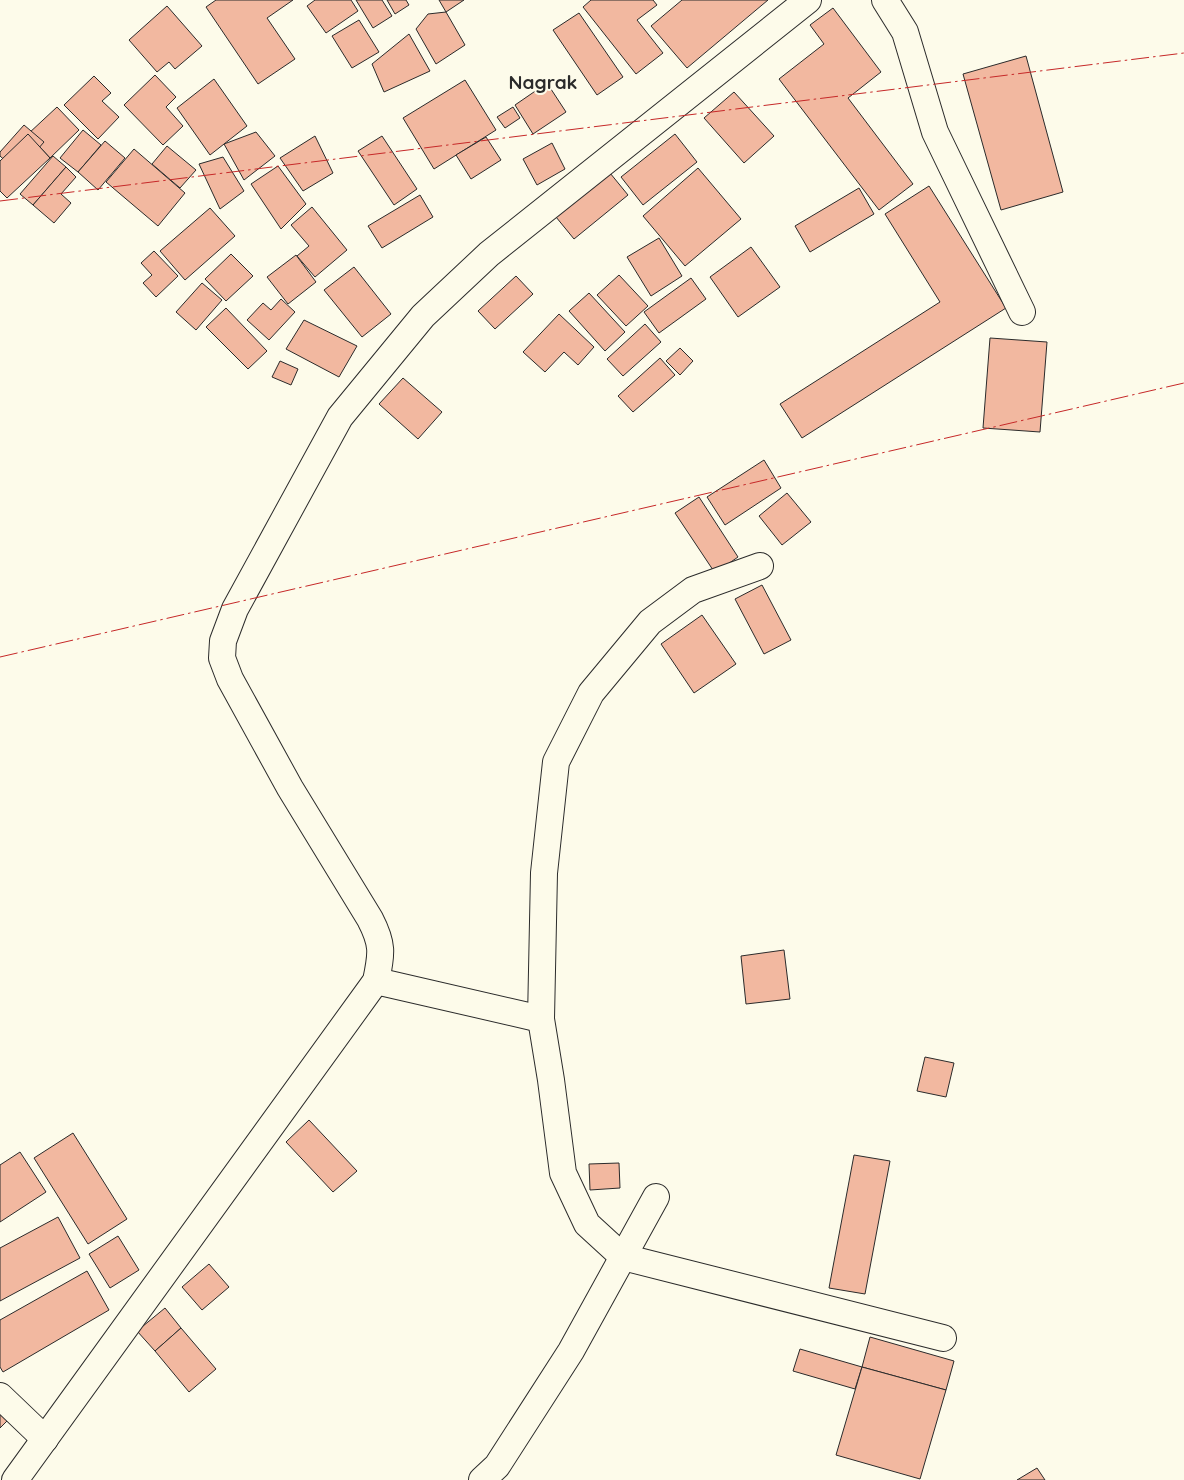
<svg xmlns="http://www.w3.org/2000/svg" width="1184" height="1480" font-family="Quicksand,sans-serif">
  <rect width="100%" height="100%" fill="#fdfbea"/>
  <g fill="#f2b8a0" stroke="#2b2b2b">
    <path d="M216,0H293L267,18L295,59L258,84L206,7Z"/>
    <path d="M315,0H351L358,11L326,33L307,6Z"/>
    <path d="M356,0H382L392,16L373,28Z"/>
    <path d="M387,0H406L409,5L395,14Z"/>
    <path d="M439,0H464L446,12Z"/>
    <path d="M591,0H653L657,5L637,20L663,53L636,74L583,7Z"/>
    <path d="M682,0H768L687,68L651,26Z"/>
    <path d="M167,6L202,46L175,69L169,62L157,72L129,40Z"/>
    <path d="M833,8L881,72L848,98L913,184L879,210L779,79L824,44L810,25Z"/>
    <path d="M446,12L465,45L436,64L416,29L428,14Z"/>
    <path d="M579,13L623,77L597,95L553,30Z"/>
    <path d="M359,20L379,52L352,68L332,36Z"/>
    <path d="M409,34L430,71L384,92L372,64Z"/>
    <path d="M1026,56L1063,192L1001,210L963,74Z"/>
    <path d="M155,75L176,97L166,107L183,126L163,145L124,105Z"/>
    <path d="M94,76L111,93L102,101L119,117L98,139L64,105Z"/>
    <path d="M214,79L247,126L210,155L177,108Z"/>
    <path d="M465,80L496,130L434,169L403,118Z"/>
    <path d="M547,83L566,112L533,134L515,105Z"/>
    <path d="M734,92L774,136L744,163L704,118Z"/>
    <path d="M57,107L79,130L50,158L28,134Z"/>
    <path d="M513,107L520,118L505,128L497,117Z"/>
    <path d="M24,125L44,142L18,172L0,156V152Z"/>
    <path d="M83,130L101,145L78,172L60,158Z"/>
    <path d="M256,132L275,156L244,180L224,144Z"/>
    <path d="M28,134L50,158L7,198L0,191V161Z"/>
    <path d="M675,134L697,162L643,205L621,177Z"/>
    <path d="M315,136L333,173L303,191L280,158Z"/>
    <path d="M382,136L417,189L394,205L358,151Z"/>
    <path d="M486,137L501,160L471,179L456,155Z"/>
    <path d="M105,141L125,158L98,190L78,172Z"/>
    <path d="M552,143L565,169L537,185L523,159Z"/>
    <path d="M167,146L196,170L180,188L152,164Z"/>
    <path d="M134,149L185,193L158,226L106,182Z"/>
    <path d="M53,156L66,167L33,205L20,194Z"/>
    <path d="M223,157L244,191L220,209L199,164Z"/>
    <path d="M278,166L306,204L281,229L251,184Z"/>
    <path d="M66,167L76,177L61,194L71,203L54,223L33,205Z"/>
    <path d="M698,168L741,219L685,266L643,216Z"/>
    <path d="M610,173L628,195L574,239L556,217Z"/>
    <path d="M929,186L1006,308L802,438L780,404L940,302L885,214Z"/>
    <path d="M859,188L874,214L810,252L795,226Z"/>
    <path d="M420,195L433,217L382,248L368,226Z"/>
    <path d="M312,207L347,250L315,277L297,256L309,246L291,225Z"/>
    <path d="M210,208L235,236L185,280L160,251Z"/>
    <path d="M659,238L682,276L651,296L627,257Z"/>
    <path d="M751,247L780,287L738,317L710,277Z"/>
    <path d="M154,251L178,276L156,297L143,283L152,275L141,263Z"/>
    <path d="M231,254L253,276L226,301L205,279Z"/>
    <path d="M296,255L316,282L288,304L267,277Z"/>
    <path d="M354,267L391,314L362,337L324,290Z"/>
    <path d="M619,275L648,306L626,326L597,295Z"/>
    <path d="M516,276L533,294L495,329L478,311Z"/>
    <path d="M691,278L706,299L659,333L644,312Z"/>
    <path d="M202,283L222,300L196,330L176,312Z"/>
    <path d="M589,293L625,332L605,351L569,311Z"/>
    <path d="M281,299L295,312L269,340L247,320L263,303L271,310Z"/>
    <path d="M226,308L267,351L248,369L206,327Z"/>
    <path d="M559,314L594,347L578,365L564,352L545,372L523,352Z"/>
    <path d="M304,320L357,346L339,377L286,349Z"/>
    <path d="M645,324L661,342L623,376L607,359Z"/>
    <path d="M990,338L1047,342L1040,432L983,428Z"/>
    <path d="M680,348L693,361L680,375L666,361Z"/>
    <path d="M660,358L675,375L633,412L618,396Z"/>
    <path d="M280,361L298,369L291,385L272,377Z"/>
    <path d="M403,378L442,412L418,439L379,404Z"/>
    <path d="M764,460L781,488L725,525L707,497Z"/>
    <path d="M787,493L811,522L782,545L759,516Z"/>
    <path d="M699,497L738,557L715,573L675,513Z"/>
    <path d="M762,585L791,640L764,654L735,599Z"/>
    <path d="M702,615L736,664L694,693L661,644Z"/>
    <path d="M784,950L790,999L746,1004L741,956Z"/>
    <path d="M925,1057L954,1063L946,1097L917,1091Z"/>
    <path d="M309,1120L357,1171L333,1192L286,1142Z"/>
    <path d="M73,1133L127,1219L88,1244L34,1158Z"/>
    <path d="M20,1152L46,1192L0,1222V1165Z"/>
    <path d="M854,1155L890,1161L865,1294L829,1288Z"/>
    <path d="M619,1163L620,1188L590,1190L589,1164Z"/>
    <path d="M58,1217L80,1258L0,1301V1248Z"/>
    <path d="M118,1236L139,1270L110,1288L89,1254Z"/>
    <path d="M209,1264L229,1287L202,1310L182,1287Z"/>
    <path d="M87,1271L109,1310L3,1372L0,1367V1320Z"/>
    <path d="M165,1308L181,1328L155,1351L137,1331Z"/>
    <path d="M181,1328L216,1369L189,1392L155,1351Z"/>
    <path d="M870,1337L954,1361L946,1390L862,1367Z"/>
    <path d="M800,1349L862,1367L855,1389L793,1371Z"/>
    <path d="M862,1367L946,1390L920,1479L836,1455Z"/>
    <path d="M0,1408L10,1418L0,1428Z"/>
    <path d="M1037,1468L1045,1480H1017Z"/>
  </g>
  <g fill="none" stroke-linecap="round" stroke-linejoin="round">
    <defs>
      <g id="minor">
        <path d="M885,0L905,32L935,132L1022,312"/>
        <path d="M760,566L693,590L650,622L591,693L556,762L544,873L541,1019L551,1080L563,1173L587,1224L623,1257L943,1338"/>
        <path d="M376,981L541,1019"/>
        <path d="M0,1396L45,1439"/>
        <path d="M15,1480L376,981C382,953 383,944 370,919L290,788L230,679L222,658L223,641L235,609L340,417L423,316L489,254L808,0"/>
        <path d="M482,1480L497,1466L571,1351L656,1197"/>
      </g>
    </defs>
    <use href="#minor" stroke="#2b2b2b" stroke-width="28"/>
    <use href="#minor" stroke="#fdfbea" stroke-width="26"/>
    <g stroke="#c62828" stroke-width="1" stroke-dasharray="18 4 2.5 4" stroke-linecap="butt">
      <path d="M0,201L1184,53"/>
      <path d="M0,657L1184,383"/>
    </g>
  </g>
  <g text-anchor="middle" stroke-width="4" stroke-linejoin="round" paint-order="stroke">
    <g font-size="19" font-weight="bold" fill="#2b2b2b" stroke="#fdfbea">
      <text x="543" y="89">Nagrak</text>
    </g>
  </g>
</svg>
